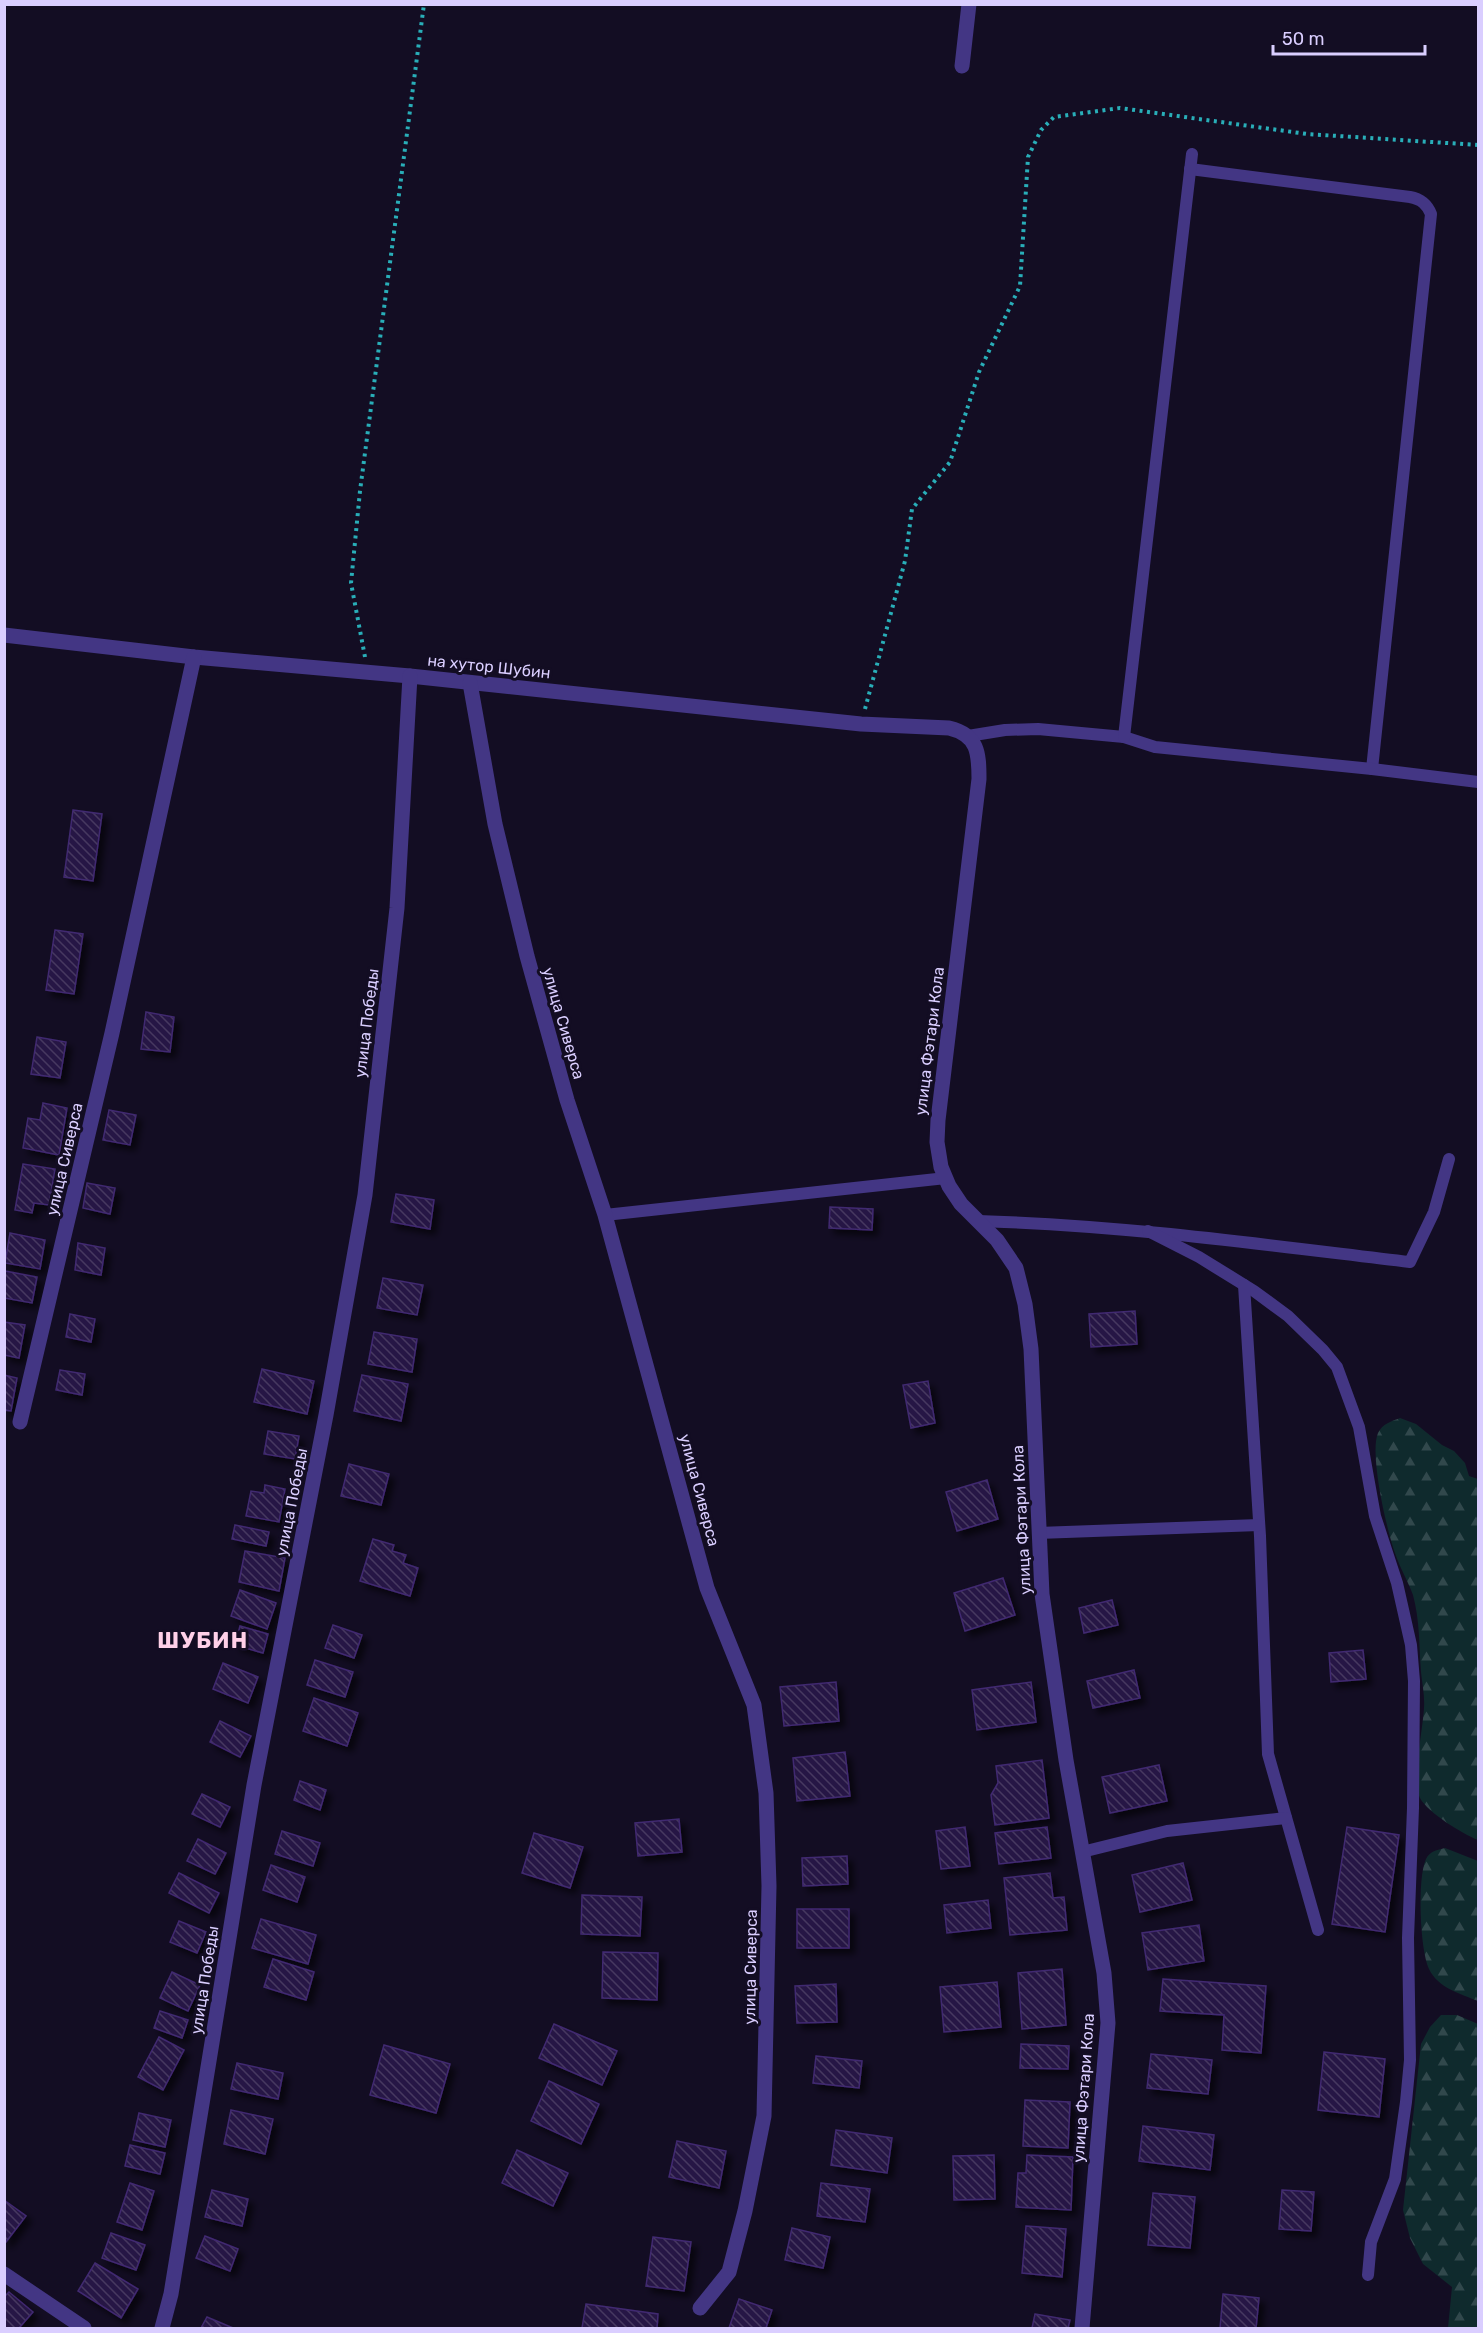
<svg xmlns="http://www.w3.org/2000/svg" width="1483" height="2333" font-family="Rubik,sans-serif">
  <defs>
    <pattern id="forest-firs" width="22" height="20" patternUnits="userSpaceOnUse" patternTransform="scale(1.5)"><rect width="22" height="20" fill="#0f2a2d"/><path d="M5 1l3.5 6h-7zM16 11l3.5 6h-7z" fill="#31484c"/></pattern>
    <pattern id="building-back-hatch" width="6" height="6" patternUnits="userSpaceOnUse" patternTransform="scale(1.5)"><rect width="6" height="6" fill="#271844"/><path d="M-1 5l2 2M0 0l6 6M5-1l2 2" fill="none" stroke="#463860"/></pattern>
    <filter id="shadow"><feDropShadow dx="5.5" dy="5.5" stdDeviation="3" flood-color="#0009"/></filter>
  </defs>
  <rect width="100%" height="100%" fill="#130d23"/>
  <g fill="url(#forest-firs)">
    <path d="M1400,1418L1416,1424L1442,1445L1454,1451L1465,1463L1469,1476L1478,1479V1840C1463,1834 1428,1813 1420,1798C1412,1781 1423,1728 1424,1708C1425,1696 1422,1683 1421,1672C1419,1645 1420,1621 1413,1595C1408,1581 1400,1568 1395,1553C1387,1531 1369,1454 1378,1433C1382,1424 1392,1421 1400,1418Z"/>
    <path d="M1445,1848L1478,1861V2001C1461,1994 1438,1988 1429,1969C1420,1950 1417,1878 1426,1859C1430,1851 1437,1850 1445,1848Z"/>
    <path d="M1441,2015H1457L1478,2024V2328H1448L1452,2287L1423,2264L1410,2238L1403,2210L1421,2044L1430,2027Z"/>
  </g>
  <g fill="url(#building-back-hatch)" stroke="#412971" stroke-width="1.5" filter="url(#shadow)">
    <path d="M73,810L102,814L93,881L64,877Z"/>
    <path d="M55,930L83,934L74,994L46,990Z"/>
    <path d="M146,1012L174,1017L170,1052L141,1049Z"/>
    <path d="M37,1037L66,1042L60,1078L31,1074Z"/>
    <path d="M43,1103L67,1108L59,1155L23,1148L28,1118L40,1120Z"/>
    <path d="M109,1110L136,1115L130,1145L103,1140Z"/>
    <path d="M23,1164L55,1169L49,1205L34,1203L32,1213L15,1210Z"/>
    <path d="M87,1183L115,1188L110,1214L83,1208Z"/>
    <path d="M396,1194L434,1200L430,1229L391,1222Z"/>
    <path d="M830,1207L873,1209L872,1230L829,1228Z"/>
    <path d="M10,1233L45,1240L40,1269L5,1263Z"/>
    <path d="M78,1243L105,1248L101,1275L75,1270Z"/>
    <path d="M5,1271L37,1277L32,1303L4,1298Z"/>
    <path d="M383,1278L423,1285L417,1315L377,1308Z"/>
    <path d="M1135,1311L1137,1344L1091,1347L1089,1314Z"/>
    <path d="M70,1314L95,1319L91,1342L66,1337Z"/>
    <path d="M4,1322L25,1325L19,1358L4,1355Z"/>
    <path d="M374,1332L417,1339L412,1372L368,1364Z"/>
    <path d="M262,1369L314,1381L307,1414L254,1402Z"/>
    <path d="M60,1370L85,1374L82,1395L56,1390Z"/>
    <path d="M4,1375L17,1378L11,1411L4,1410Z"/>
    <path d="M362,1375L408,1384L401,1421L354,1411Z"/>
    <path d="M928,1381L935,1423L911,1428L903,1385Z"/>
    <path d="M268,1431L299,1436L295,1459L264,1454Z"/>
    <path d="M349,1464L389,1474L381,1505L341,1496Z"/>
    <path d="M987,1480L998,1519L957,1531L946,1492Z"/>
    <path d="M265,1485L285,1489L279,1522L246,1516L251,1491L264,1493Z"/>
    <path d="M235,1525L269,1532L266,1546L232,1539Z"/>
    <path d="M373,1539L394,1545L392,1551L406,1555L403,1563L418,1568L410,1596L360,1581Z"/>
    <path d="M245,1551L285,1558L279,1591L239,1582Z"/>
    <path d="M1003,1578L1015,1615L965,1631L954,1593Z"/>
    <path d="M240,1590L276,1603L267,1629L231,1616Z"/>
    <path d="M1112,1600L1118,1625L1084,1633L1079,1608Z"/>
    <path d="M333,1625L362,1635L354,1658L325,1648Z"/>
    <path d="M240,1626L268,1634L263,1653L235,1645Z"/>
    <path d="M1363,1650L1366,1679L1331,1682L1329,1653Z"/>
    <path d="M315,1660L353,1672L345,1697L307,1685Z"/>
    <path d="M223,1663L258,1677L248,1703L213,1689Z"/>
    <path d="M1134,1670L1140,1698L1093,1708L1087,1681Z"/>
    <path d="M836,1682L839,1721L784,1726L780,1687Z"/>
    <path d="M1031,1682L1036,1722L977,1730L972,1690Z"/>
    <path d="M314,1698L358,1713L347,1746L303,1731Z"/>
    <path d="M220,1721L251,1736L240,1757L210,1742Z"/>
    <path d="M845,1752L850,1796L797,1801L793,1758Z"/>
    <path d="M1042,1760L1049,1818L995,1825L991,1795L998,1783L996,1766Z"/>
    <path d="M1159,1765L1167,1801L1110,1813L1102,1777Z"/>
    <path d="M300,1781L326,1790L320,1810L294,1800Z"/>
    <path d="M202,1794L230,1807L220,1827L192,1814Z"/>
    <path d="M679,1819L682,1852L638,1856L635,1823Z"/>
    <path d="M965,1827L970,1866L941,1869L936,1831Z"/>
    <path d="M1047,1827L1051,1858L999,1864L995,1833Z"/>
    <path d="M1347,1827L1399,1835L1385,1932L1332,1924Z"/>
    <path d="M282,1831L320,1843L313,1866L275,1854Z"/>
    <path d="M534,1833L583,1847L570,1888L522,1873Z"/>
    <path d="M198,1839L226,1853L215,1874L187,1861Z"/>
    <path d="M847,1856L848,1884L803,1886L802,1858Z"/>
    <path d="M1183,1863L1192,1900L1140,1912L1132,1875Z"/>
    <path d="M271,1865L305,1877L297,1902L263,1890Z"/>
    <path d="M179,1873L219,1893L209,1913L169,1893Z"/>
    <path d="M1050,1873L1053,1898L1064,1897L1067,1930L1010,1935L1004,1878Z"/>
    <path d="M582,1895L642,1897L640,1936L581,1934Z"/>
    <path d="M988,1900L991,1928L947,1933L944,1905Z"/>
    <rect x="797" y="1909" width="52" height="39"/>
    <path d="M261,1919L316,1935L308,1964L252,1948Z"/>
    <path d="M179,1921L206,1932L197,1953L170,1942Z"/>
    <path d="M1199,1925L1204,1961L1148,1970L1142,1933Z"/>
    <path d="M603,1952L658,1953L657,2000L602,1998Z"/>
    <path d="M273,1959L314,1972L306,2000L264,1987Z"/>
    <path d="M1062,1969L1066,2025L1022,2029L1018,1973Z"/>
    <path d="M172,1972L200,1985L188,2011L160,1998Z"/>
    <path d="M1163,1979L1266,1986L1261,2053L1222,2050L1224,2015L1160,2011Z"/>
    <path d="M997,1982L1001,2027L944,2032L940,1987Z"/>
    <path d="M836,1984L837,2022L797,2023L795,1986Z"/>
    <path d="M160,2011L188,2020L182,2038L154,2028Z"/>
    <path d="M554,2024L617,2051L602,2085L539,2058Z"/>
    <path d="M159,2037L184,2050L163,2090L138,2077Z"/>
    <path d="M1021,2044L1069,2046L1068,2069L1020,2068Z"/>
    <path d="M384,2045L450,2064L436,2113L370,2095Z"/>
    <path d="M1324,2052L1385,2059L1379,2117L1318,2110Z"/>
    <path d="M1151,2054L1212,2060L1208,2094L1147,2088Z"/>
    <path d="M816,2056L862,2061L859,2088L813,2083Z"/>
    <path d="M237,2063L283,2073L278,2099L231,2089Z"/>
    <path d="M549,2081L599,2104L581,2144L531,2121Z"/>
    <path d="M1025,2100L1070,2102L1068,2148L1023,2146Z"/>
    <path d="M231,2110L273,2119L265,2154L224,2144Z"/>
    <path d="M139,2113L171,2120L165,2147L133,2140Z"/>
    <path d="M1143,2126L1214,2135L1210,2170L1139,2161Z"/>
    <path d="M836,2130L892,2138L887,2173L831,2165Z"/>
    <path d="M677,2141L726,2151L719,2188L669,2177Z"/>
    <path d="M130,2145L165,2153L160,2174L125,2166Z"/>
    <path d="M517,2150L568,2173L553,2206L502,2183Z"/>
    <path d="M994,2155L995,2199L954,2200L953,2156Z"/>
    <path d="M1027,2155L1073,2157L1071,2210L1016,2207L1018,2173H1026Z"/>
    <path d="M130,2183L154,2191L142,2230L117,2222Z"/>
    <path d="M821,2183L870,2189L865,2222L817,2216Z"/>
    <path d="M212,2190L248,2199L242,2226L205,2217Z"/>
    <path d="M1282,2190L1314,2192L1311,2231L1279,2229Z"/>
    <path d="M1153,2193L1195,2197L1190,2248L1148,2245Z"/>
    <path d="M4,2200L26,2216L6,2242L4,2241Z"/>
    <path d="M1026,2226L1066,2229L1062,2277L1022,2273Z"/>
    <path d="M792,2228L830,2237L823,2268L785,2260Z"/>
    <path d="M111,2233L145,2245L136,2270L102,2258Z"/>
    <path d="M205,2236L238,2249L230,2271L196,2258Z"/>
    <path d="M653,2237L691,2242L684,2291L646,2286Z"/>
    <path d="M95,2263L138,2289L121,2318L78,2291Z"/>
    <path d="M9,2292L33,2312L19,2328H4V2297Z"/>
    <path d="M1223,2294L1259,2298L1256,2328H1220Z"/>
    <path d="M739,2299L772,2310L766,2328H729Z"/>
    <path d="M586,2304L658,2314L657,2328H582Z"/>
    <path d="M1035,2314L1070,2320L1068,2328H1032Z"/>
    <path d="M207,2317L233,2328H201Z"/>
  </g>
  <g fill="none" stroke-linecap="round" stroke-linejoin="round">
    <g stroke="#29aeb8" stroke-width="4" stroke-dasharray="3 4.5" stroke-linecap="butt">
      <path d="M365,657L351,583L360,491L424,4"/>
      <path d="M865,709L905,561L912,509L950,462L979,372L1020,286L1028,157L1041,130L1054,117L1120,108L1307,134L1478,145"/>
    </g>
    <g stroke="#433684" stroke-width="12">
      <path d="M1190,169L1410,197C1421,199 1427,204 1431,214L1372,769"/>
      <path d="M968,736L1005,730L1038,729L1124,737L1155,747L1372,769L1478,782"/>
      <path d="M1124,737L1192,154"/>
      <path d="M605,1215L946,1178"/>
      <path d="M978,1221C1123,1225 1266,1245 1410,1262L1434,1212L1449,1159"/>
      <path d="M1148,1231L1199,1257L1254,1291L1288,1316L1323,1350L1337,1367L1359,1427L1375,1516L1397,1583L1411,1645L1414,1681L1413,1808L1408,1938L1410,2060L1406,2102L1395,2179L1371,2242L1368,2275"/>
      <path d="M1244,1285L1260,1536L1268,1754L1318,1930"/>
      <path d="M1038,1533L1259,1525"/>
      <path d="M1082,1852L1167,1831L1286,1818"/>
    </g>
    <g stroke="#433684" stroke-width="15">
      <path d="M962,66L969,4"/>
      <path d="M4,635L194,657L410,676L861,724L949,728C978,735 979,753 979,779L938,1120L937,1142L941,1167L949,1186L961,1204L997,1240L1016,1268L1025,1304L1031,1349L1042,1594L1066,1760L1104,1973L1108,2023L1082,2328"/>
      <path d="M470,683L495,824L527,956L567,1100L605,1215L707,1588L754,1705L766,1793L769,1886L764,2116L745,2211L729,2272L700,2308"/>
      <path d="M20,1422L112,1033L194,657"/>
      <path d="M4,2274L84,2328"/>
      <path d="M162,2328L171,2294L254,1785L326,1415L365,1195L397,908L410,676"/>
    </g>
  </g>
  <g text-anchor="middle" stroke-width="6" stroke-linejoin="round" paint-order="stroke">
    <g font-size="16" fill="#daceff" stroke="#130d23">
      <text transform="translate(489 666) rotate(6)" y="6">на хутор Шубин</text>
      <text transform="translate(366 1023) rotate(-83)" y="6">улица Победы</text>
      <text transform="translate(564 1023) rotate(74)" y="6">улица Сиверса</text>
      <text transform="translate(929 1041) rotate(-83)" y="6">улица Фэтари Кола</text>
      <text transform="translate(64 1159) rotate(-77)" y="6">улица Сиверса</text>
      <text transform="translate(700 1490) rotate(75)" y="6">улица Сиверса</text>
      <text transform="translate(291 1502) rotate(-79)" y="6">улица Победы</text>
      <text transform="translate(1021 1520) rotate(-93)" y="6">улица Фэтари Кола</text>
      <text transform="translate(750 1967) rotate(-89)" y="6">улица Сиверса</text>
      <text transform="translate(204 1980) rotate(-81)" y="6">улица Победы</text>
      <text transform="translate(1083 2088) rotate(-86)" y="6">улица Фэтари Кола</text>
    </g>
    <g font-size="22" font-weight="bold" letter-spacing="1.5" fill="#ffd0e8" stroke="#130d23">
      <text x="203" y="1648">ШУБИН</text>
    </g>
  </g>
  <rect width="1483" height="2333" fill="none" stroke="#daceff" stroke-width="12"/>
  <path d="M1273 45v9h152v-9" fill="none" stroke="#daceff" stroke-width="3"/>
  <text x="1282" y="45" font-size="18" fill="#daceff" stroke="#130d23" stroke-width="4.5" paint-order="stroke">50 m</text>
</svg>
